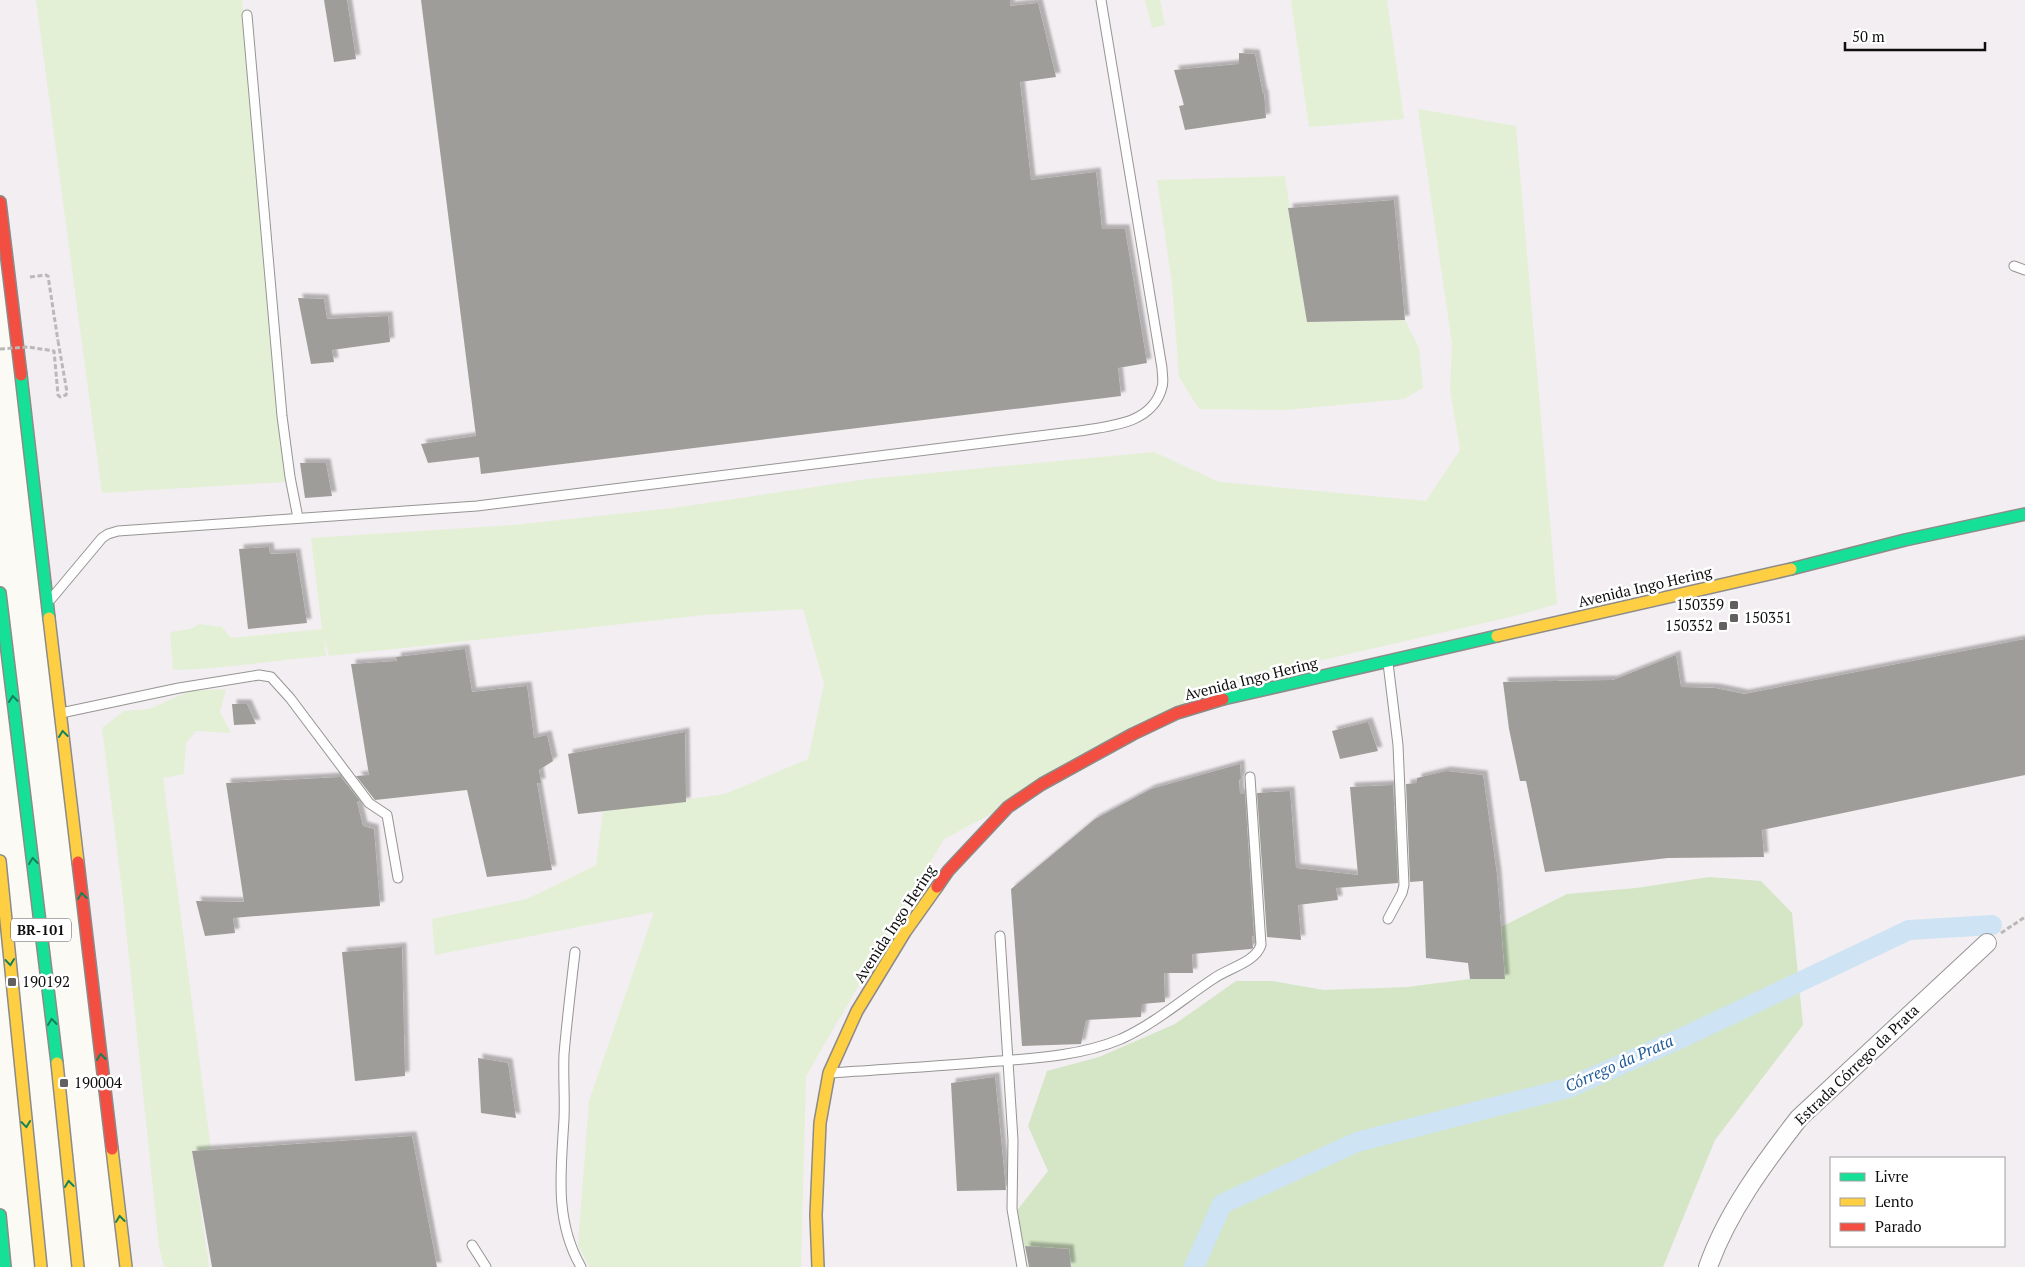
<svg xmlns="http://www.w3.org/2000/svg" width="2025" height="1267" font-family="'PT Serif',serif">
  <defs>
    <filter id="shadow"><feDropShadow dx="4.5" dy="-4.5" stdDeviation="1" flood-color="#0004"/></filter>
  </defs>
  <rect width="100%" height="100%" fill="#fbfaf5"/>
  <path fill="#f3eef1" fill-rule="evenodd" d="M0,0H2025V1267H130L0,231ZM1831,1158H2004V1246H1831Z"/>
  <g fill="#e3f0d6">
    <path d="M36,0H242L285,482L102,493Z"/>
    <path d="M1145,0H1160L1165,25L1152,28Z"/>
    <path d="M1291,0H1387L1404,119L1309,127Z"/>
    <path d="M1418,109L1516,126L1557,604L1519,615L1252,676L944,839L806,1076L801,1267H589L578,1245L589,1101L654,912L435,955L432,919L527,899L596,865L603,811L725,794L808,759L824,684L803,609L704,615L329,656L324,636L326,656C275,660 224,669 173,670L170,632L190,629L200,624L222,627L231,638L322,629L311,538L513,525L673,508L867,479L1154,452L1219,482L1426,501L1460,450L1450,390L1452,344Z"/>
    <path d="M1285,176L1307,322L1405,320L1419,348L1423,388L1404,399L1285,410L1199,409L1179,377L1172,284L1157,180Z"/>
    <path d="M226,689L220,712L231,733L196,731L186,743L184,774L163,778L211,1150L192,1152L209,1267H164L159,1247L122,890L102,728L124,711L149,709L190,691Z"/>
  </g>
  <path fill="#d4e6c5" d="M1709,877L1761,881L1792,913L1803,1025L1715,1140L1663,1267H1071L1069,1249L1024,1246L1015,1213L1048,1171L1028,1126L1047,1071L1099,1057L1175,1024L1236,981H1272L1324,990L1407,987L1470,979H1505L1501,927L1567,894L1636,888Z"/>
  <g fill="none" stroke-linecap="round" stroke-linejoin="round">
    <path stroke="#cee3f3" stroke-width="20" d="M1194,1267L1222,1204L1357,1142L1568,1088L1688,1035L1909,930L1992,925"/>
  </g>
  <g fill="#9f9d9a" filter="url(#shadow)">
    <path d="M324,0H347L356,59L334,62Z"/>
    <path d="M421,0H1010V6L1038,3L1056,77L1020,82L1031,180L1096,172L1102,229H1125L1147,363L1118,368L1121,396L481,474L479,457L428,463L421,444L476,436Z"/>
    <path d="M1239,53L1255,54L1263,94H1264L1266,118L1185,130L1179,106L1184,105L1174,70L1239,64Z"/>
    <path d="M1394,200L1405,320L1307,322L1288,208Z"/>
    <path d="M298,298L324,299L327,319L388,316L390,342L332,350L334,362L311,364Z"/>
    <path d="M300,463H326L332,496L305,498Z"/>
    <path d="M269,547L270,554L296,553L307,623L248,629L239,549Z"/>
    <path d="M2025,639V775L1762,830L1764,857L1668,858L1545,872L1526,781H1520L1509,729L1503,682L1613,680L1676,655L1681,687L1715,688L1744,694Z"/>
    <path d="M465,649L472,692L527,686L534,738L547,735L553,761L539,770L541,783H537L552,870L487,877L467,790L375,800L356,776L369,775L351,664L397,661L396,657Z"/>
    <path d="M232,704H247L256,724L234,725Z"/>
    <path d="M1368,722L1378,751L1340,759L1332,731Z"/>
    <path d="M685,732L686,802L578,814L568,754Z"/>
    <path d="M1240,764L1241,779L1239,780L1240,794H1245L1254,936H1252L1253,948L1251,949L1192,954L1193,973H1164L1165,1002L1142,1004L1141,1017L1086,1020L1081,1044L1022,1046L1011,889L1095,819L1151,789Z"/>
    <path d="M1446,771L1483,775L1497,875L1505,979H1470L1468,963L1426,958L1423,881L1410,882L1406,784L1417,783V778Z"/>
    <path d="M341,777L360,801L357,802L363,826L374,829L380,906L233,918L235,933L205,936L196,901L244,902L226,783Z"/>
    <path d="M1393,785L1398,883L1336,888L1338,900L1298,905L1301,940L1267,937L1257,793L1290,791L1296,868L1358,875L1350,787Z"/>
    <path d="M402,947L405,1076L355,1081L342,952Z"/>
    <path d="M478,1058L508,1063L516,1118L481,1113Z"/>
    <path d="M995,1077L1006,1190L957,1191L951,1083Z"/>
    <path d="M412,1136L437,1267H212L192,1151Z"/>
    <path d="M1025,1246L1069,1249L1071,1267H1029Z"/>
  </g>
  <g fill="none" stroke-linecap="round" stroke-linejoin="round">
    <defs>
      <g id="lane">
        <path d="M247,15L282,416L290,477L298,518"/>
        <path d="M2014,266L2025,270"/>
        <path d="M51,599L102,538L108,534L118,531L477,506L1079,431C1110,426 1153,424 1162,387C1164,382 1162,374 1162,368L1101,0"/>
        <path d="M1388,663L1398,745L1404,885L1402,893L1388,919"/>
        <path d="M61,713L179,688L259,675L271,677L290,698L369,803L387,815L398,878"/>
        <path d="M1000,936L1013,1140L1012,1209L1022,1267"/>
        <path d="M575,952C571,986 567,1020 564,1054C563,1076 565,1097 564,1119C561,1171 554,1220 581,1267"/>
        <path d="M832,1073C888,1069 943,1066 999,1061C1040,1058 1083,1055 1121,1039C1154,1024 1183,999 1213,979C1228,968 1255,963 1261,945L1250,777"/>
        <path d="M472,1245L486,1267"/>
      </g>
      <path id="street" d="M1708,1267C1727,1213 1764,1163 1799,1118L1987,943"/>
      <g id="fast">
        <path d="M21,375L49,618"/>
        <path d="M1791,569L1905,540L2025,514"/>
        <path d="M0,593L57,1063"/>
        <path d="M1223,699L1497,636"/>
        <path d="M0,1215L5,1267"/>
      </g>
      <g id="slow">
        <path d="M49,618L78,862"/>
        <path d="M1497,636L1791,569"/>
        <path d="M0,861L41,1267"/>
        <path d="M57,1063L78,1267"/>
        <path d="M112,1149L126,1267"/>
        <path d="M818,1267L816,1215L820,1123L829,1073L857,1011L905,932L937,887"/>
      </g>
      <g id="jam">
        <path d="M0,202L21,375"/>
        <path d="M78,862L112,1149"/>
        <path d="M937,887L948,871L1008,807L1042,784L1133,734L1177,713L1223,699"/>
      </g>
    </defs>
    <use href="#lane" stroke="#959593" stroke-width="11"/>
    <use href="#street" stroke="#959593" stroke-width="20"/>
    <use href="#fast" stroke="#8c8b89" stroke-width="14"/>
    <use href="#slow" stroke="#8c8b89" stroke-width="14"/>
    <use href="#jam" stroke="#8c8b89" stroke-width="14"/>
    <g stroke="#b9b9b8" stroke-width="3" stroke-dasharray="5 2.5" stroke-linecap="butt">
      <path d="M30,277L46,275L48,276L58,341"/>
      <path d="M2001,933L2025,917"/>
    </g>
    <use href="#lane" stroke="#fefefe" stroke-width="9"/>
    <use href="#street" stroke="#fefefe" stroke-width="18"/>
    <use href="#fast" stroke="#16e098" stroke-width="11"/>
    <use href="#slow" stroke="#ffcf43" stroke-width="11"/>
    <use href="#jam" stroke="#f24e42" stroke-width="11"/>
    <path stroke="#b9b9b8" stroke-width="3" stroke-dasharray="5 2.5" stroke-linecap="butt" d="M0,349L28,347L54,351L58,395L60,397L66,395L67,392L58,341"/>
  </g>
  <defs><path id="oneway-chevron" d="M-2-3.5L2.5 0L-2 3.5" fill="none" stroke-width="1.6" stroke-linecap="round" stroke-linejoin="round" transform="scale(1.25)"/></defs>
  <g stroke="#13825a">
    <use href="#oneway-chevron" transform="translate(13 699) rotate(-97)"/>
    <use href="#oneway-chevron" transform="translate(63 734) rotate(-97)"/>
    <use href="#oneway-chevron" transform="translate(33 861) rotate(-97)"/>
    <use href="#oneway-chevron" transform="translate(82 896) rotate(-97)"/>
    <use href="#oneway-chevron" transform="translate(10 962) rotate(84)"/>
    <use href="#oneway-chevron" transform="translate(52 1022) rotate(-96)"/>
    <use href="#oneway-chevron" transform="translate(101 1057) rotate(-97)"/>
    <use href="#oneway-chevron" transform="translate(26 1124) rotate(84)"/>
    <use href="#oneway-chevron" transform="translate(69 1184) rotate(-96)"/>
    <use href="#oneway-chevron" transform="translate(120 1219) rotate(-97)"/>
  </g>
  <g fill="#626160" stroke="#fff" stroke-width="2">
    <rect x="1729" y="600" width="10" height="10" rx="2.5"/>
    <rect x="1729" y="613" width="10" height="10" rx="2.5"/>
    <rect x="1718" y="621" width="10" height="10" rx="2.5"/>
    <rect x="7" y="977" width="10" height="10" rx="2.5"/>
    <rect x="59" y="1078" width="10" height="10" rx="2.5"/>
  </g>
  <g text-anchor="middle" stroke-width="5" stroke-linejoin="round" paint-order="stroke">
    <rect fill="#fff" stroke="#575757" stroke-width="1" x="11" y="918.5" width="60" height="23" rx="4"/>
    <g font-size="14" font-weight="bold" fill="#0f0f0f">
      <text x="41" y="935">BR-101</text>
    </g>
    <g font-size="15" fill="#0f0f0f" stroke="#fff">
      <text transform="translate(1645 587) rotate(-13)" y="5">Avenida Ingo Hering</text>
      <text transform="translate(1251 679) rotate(-14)" y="5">Avenida Ingo Hering</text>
      <text transform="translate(895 924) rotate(-57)" y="5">Avenida Ingo Hering</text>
      <text transform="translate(1857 1065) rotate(-44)" y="5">Estrada Córrego da Prata</text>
    </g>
    <g font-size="15" fill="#0f0f0f" stroke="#fff" text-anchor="start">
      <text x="1724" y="610" text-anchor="end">150359</text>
      <text x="1744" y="623">150351</text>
      <text x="1713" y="631" text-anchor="end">150352</text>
      <text x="22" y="987">190192</text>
      <text x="74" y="1088">190004</text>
    </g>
    <g font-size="16" font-style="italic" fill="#215c98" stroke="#fff">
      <text transform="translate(1619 1063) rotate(-24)" y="6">Córrego da Prata</text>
    </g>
  </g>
  <rect x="1830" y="1157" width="175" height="90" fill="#ffffff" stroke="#9f9f9f"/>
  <rect x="1840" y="1173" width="25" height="8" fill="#16e098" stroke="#9f9f9f"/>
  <text x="1875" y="1182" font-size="15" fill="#0f0f0f">Livre</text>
  <rect x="1840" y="1198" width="25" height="8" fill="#ffcf43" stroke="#9f9f9f"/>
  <text x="1875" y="1207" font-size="15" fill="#0f0f0f">Lento</text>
  <rect x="1840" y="1223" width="25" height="8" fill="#f24e42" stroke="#9f9f9f"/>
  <text x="1875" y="1232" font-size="15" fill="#0f0f0f">Parado</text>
  <path d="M1845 42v8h140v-8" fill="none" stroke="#0f0f0f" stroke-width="2.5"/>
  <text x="1852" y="42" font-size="15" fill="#0f0f0f" stroke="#ffffff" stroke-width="4" paint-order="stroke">50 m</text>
</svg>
